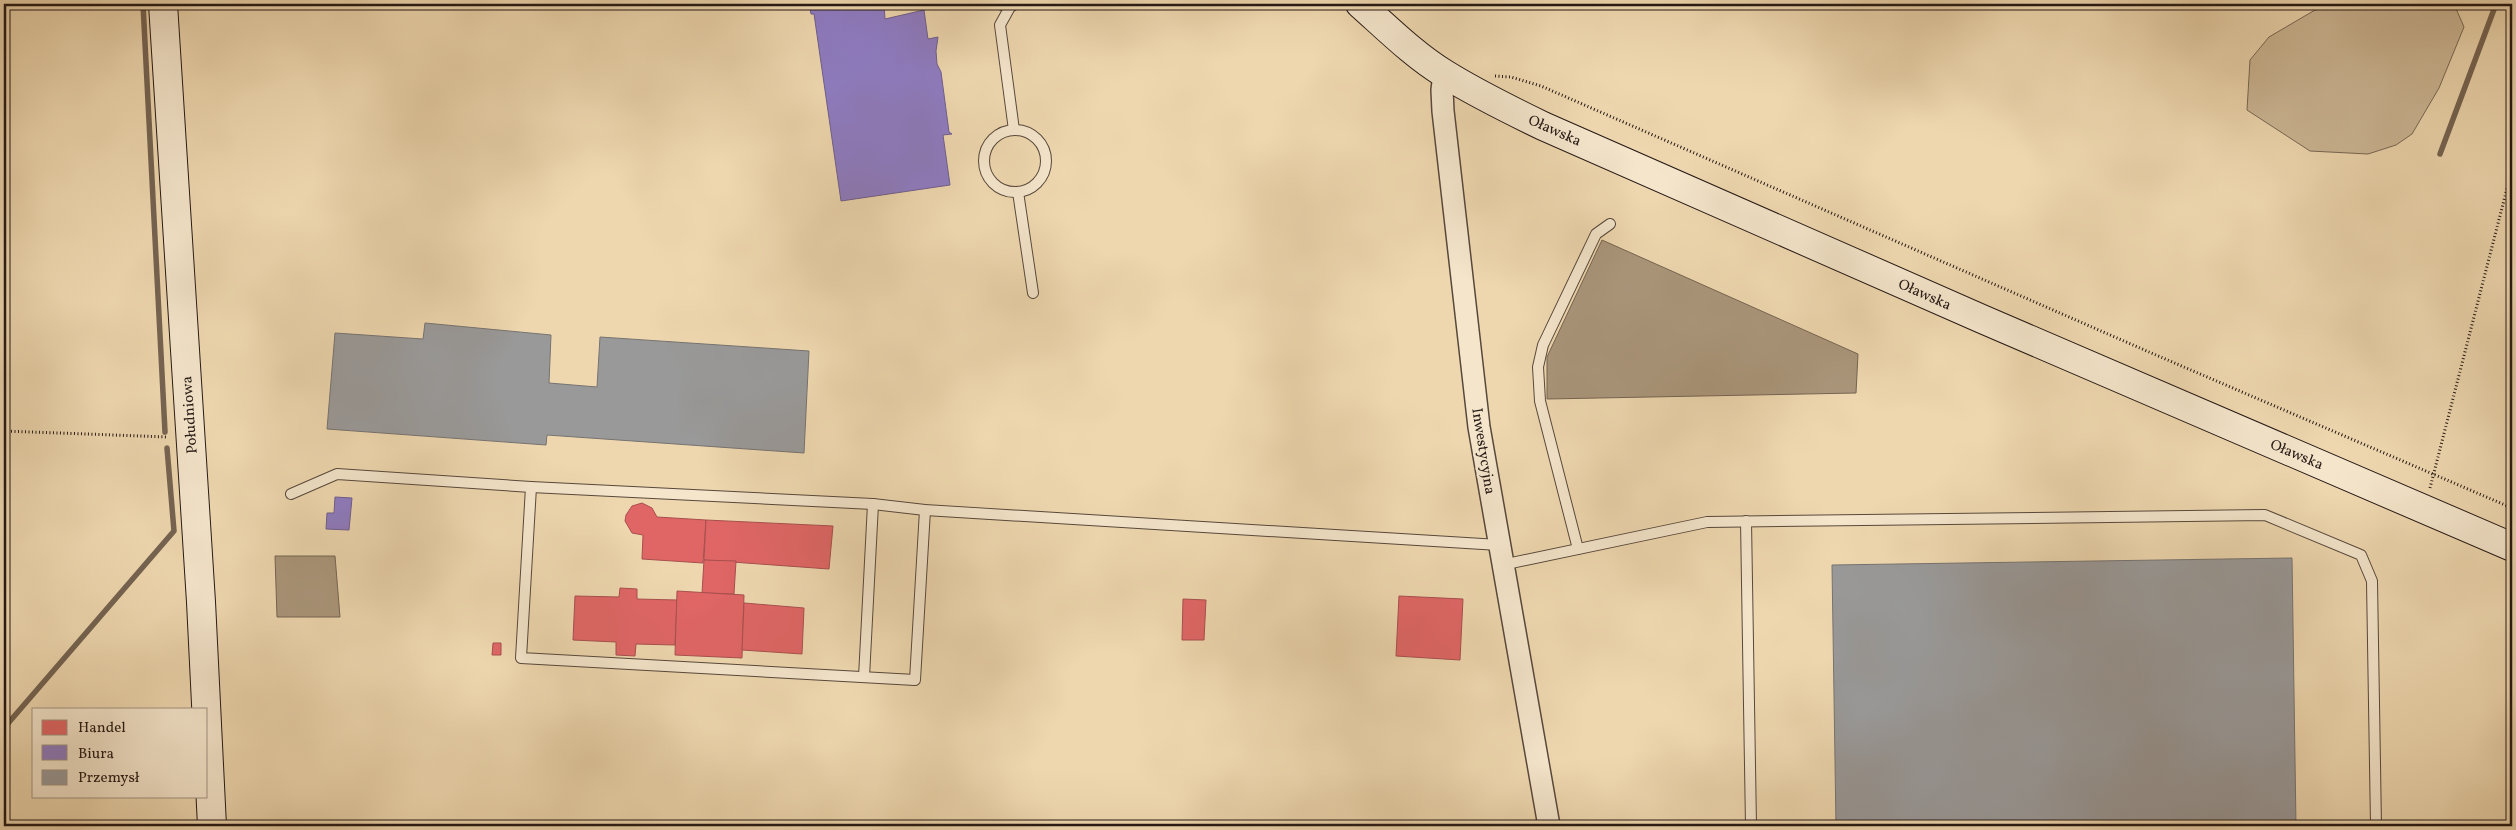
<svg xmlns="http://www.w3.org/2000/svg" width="2516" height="830" font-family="Vollkorn,serif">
  <rect width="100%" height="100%" fill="#eed7af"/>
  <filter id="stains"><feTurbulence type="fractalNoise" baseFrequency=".004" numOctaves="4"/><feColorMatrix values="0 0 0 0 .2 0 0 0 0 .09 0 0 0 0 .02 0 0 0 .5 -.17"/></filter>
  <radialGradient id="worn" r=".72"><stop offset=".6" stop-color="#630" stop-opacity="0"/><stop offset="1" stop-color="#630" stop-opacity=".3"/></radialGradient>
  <path fill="#ccb795" stroke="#786855" d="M2343,4H2454L2464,27L2439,88L2412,134L2396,145L2368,154L2310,151L2247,110L2250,60L2269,37L2315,10Z"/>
  <g fill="#aa967b" stroke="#756452">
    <path d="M1602,240L1858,354L1856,393L1547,399V357Z"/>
    <path d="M275,556H335L340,617H277Z"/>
  </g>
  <g fill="#e06666" stroke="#a84f4e">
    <path d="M642,503L652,508L657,517L706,520L703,563L642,559L643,535L632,533L625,521L626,515L632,506Z"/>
    <path d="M706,520L833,526L829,569L704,560Z"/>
    <path d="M704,560L736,561L734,594L702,593Z"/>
    <path d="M620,588L637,589V599L677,600L675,645L636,644L635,656L616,655V642L573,640L575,596L619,597Z"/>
    <path d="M677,591L744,595L742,658L675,655Z"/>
    <path d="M1399,596L1463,599L1460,660L1396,656Z"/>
    <path d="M1183,599L1206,600L1204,640H1182Z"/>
    <path d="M744,603L804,608L802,654L742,650Z"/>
    <path d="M493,643H501V655H492Z"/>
  </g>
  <g fill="#8e7cc3" stroke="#6e5e8f">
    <path d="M809,4H884L885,19L924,10L928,39L938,37L936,51L937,64L941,72L949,132L952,134L943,135L950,185L841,201L814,14H811Z"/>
    <path d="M335,497L352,498L349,530L326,529L327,513H334Z"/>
  </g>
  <g fill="#999" stroke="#767371">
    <path d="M425,323L551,335L549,383L597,387L600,337L809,351L804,453L547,435L546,445L327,429L335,333L423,339Z"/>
    <path d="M2292,558L2296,826H1836L1832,565Z"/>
  </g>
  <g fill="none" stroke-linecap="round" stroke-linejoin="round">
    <g stroke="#756452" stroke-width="5.5">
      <path d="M143,4L165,432"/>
      <path d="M2440,154L2496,4"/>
      <path d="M4,728L174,531L167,448"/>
    </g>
    <defs>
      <g id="lane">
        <path d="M999,4L1010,7"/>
        <circle cx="1015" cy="161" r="31"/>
        <path d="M1014,130L1000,25L1010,7L1015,4"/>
        <path d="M1018,192L1033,293"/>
        <path d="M531,487L521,658L915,680L925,510"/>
        <path d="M291,494L337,474L531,487L873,504L925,510L1499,545"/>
        <path d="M1746,521L1751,826"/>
        <path d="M1578,549L1540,401L1538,367L1543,345L1596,234L1610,224"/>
        <path d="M1502,565L1707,522L2265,515L2361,555L2372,581L2376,826"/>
        <path d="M864,677L873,504"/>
      </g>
      <path id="street" d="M1444,74L1442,90L1443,111L1479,427L1549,826"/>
      <g id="secondary">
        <path d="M163,4L201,602L212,826"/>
        <path d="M1360,4C1387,28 1414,55 1445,74C1477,94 1510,110 1543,126L1982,319L2512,547"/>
      </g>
    </defs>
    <use href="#lane" stroke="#57483c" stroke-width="12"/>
    <use href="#street" stroke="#57483c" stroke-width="24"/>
    <use href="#secondary" stroke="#251915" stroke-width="30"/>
    <g stroke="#251915" stroke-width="3" stroke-dasharray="1 2.5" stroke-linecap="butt">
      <path d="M1495,76L1511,77L1541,86L2149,352L2512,508"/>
      <path d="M4,431L168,437"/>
      <path d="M2430,488L2512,169"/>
    </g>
    <use href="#lane" stroke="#f4e5cb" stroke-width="10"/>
    <use href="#street" stroke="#f4e5cb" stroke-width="21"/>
    <use href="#secondary" stroke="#f4e5cb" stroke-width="28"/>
  </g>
  <g text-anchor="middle" stroke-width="5" stroke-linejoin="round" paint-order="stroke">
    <g font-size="15" fill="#251915" stroke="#f4e5cb">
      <text transform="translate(1555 130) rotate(24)" y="5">Oławska</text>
      <text transform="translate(1925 294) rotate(24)" y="5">Oławska</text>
      <text transform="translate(189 415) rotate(-94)" y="5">Południowa</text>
      <text transform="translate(1484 451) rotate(81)" y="5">Inwestycyjna</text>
      <text transform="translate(2297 454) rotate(23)" y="5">Oławska</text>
    </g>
  </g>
  <rect width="2516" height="830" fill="none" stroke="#eed7af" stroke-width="20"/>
  <rect x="5" y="5" width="2506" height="820" fill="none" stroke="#251915" stroke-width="2.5"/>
  <rect x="10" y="10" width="2496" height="810" fill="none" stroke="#251915"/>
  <rect x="32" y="708" width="175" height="90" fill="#f4e5cb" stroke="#a19382"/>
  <rect x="42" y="720" width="25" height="15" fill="#e06666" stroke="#a19382"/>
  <text x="78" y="732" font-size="15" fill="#251915">Handel</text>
  <rect x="42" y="745" width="25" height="15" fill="#8e7cc3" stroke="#a19382"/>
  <text x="78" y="758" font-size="15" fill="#251915">Biura</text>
  <rect x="42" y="770" width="25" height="15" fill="#999999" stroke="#a19382"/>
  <text x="78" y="782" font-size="15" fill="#251915">Przemysł</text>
  <rect width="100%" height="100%" filter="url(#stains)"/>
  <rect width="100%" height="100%" fill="url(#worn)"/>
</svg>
